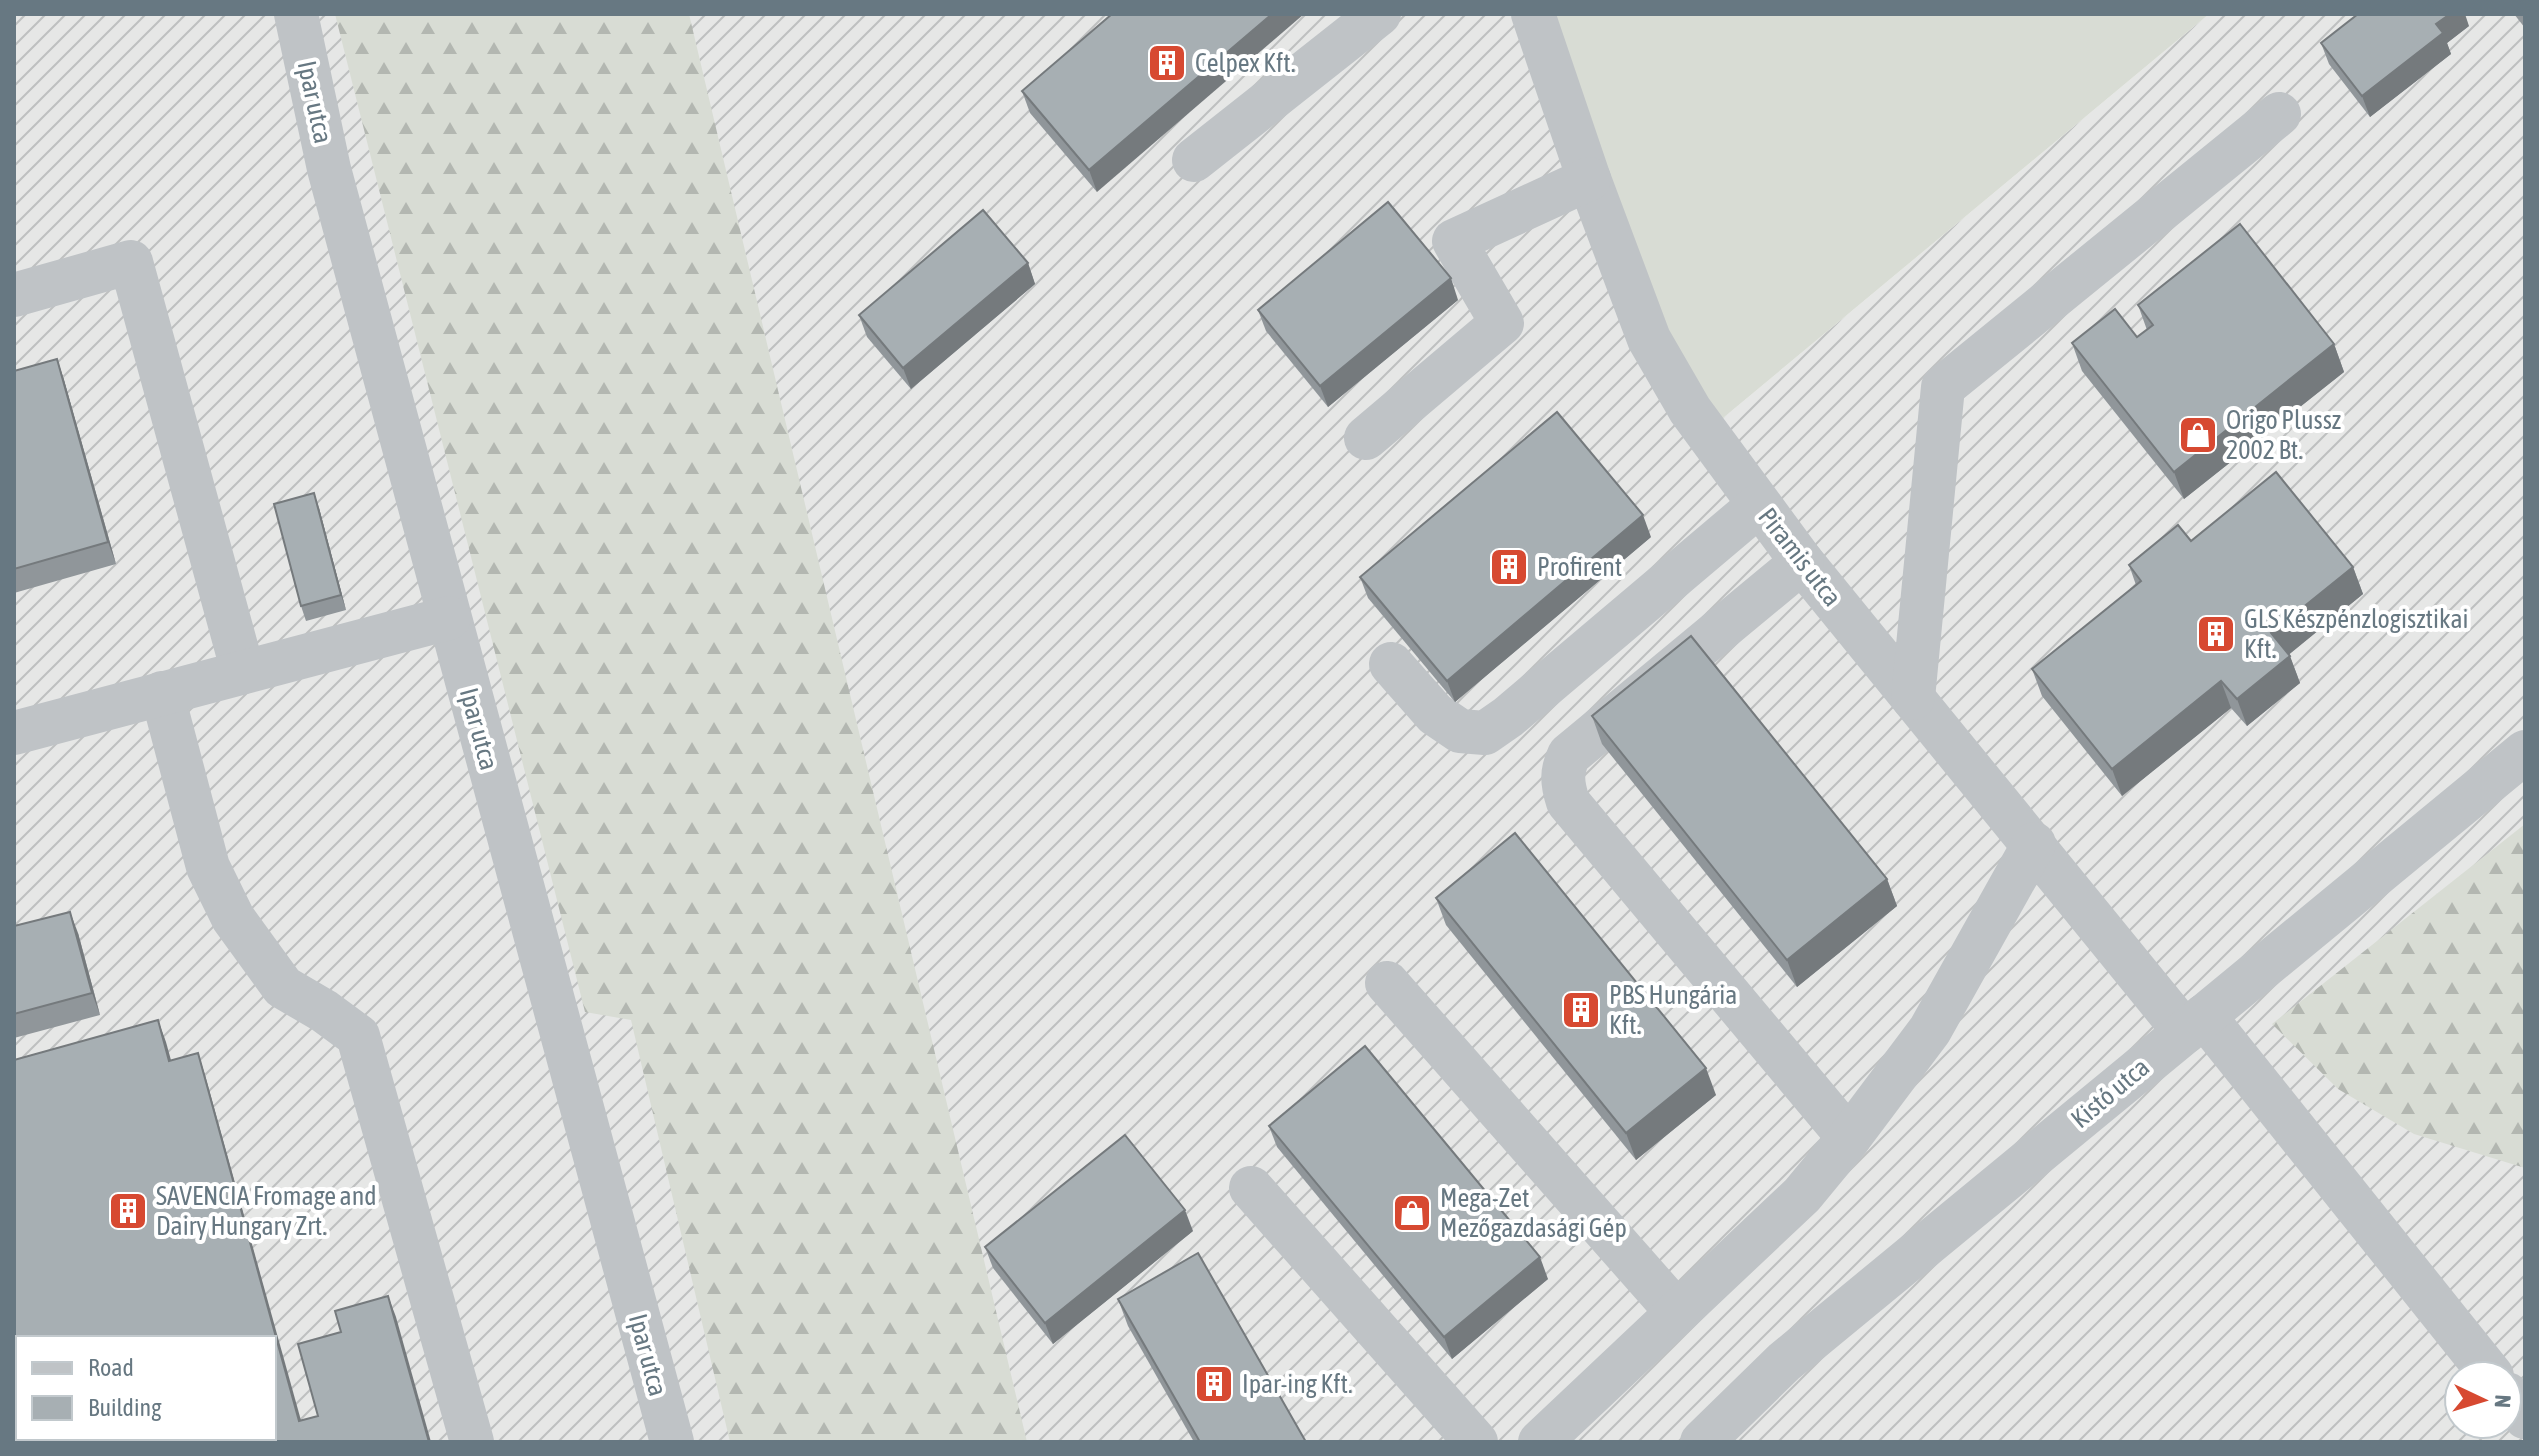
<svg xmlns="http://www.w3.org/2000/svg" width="2539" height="1456" font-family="'Asap Condensed',sans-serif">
  <defs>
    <pattern id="industrial-furrows" width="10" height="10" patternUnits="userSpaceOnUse" patternTransform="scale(2)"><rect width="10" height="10" fill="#e6e7e6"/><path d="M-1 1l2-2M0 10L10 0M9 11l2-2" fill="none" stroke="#bec0c0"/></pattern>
    <pattern id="forest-firs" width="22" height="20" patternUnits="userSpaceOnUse" patternTransform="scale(2)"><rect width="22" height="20" fill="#d8dcd4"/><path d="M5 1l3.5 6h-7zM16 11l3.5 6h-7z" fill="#b3b7b1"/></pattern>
  </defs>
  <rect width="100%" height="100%" fill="#f6f6f3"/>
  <path fill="url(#industrial-furrows)" fill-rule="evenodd" d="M14,14H1538L1711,428L2209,14H2525V1442H14ZM18,1338H274V1438H18ZM2459,1376H2507V1424H2459Z"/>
  <path fill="#d8dcd4" d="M1538,14H2209L1711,428L1693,408Z"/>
  <g fill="url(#forest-firs)">
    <path d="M335,14H689L1027,1442H730L631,1020L585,1012Z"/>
    <path d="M2525,824V1168L2414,1134L2338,1089L2272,1024Z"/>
  </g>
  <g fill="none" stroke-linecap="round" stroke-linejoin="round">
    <g stroke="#bfc3c6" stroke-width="44">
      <path d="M296,14L329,169L672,1442"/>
      <path d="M1533,14L1589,179L1649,339L1690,410L1802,562L2185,1032"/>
      <path d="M1194,160L1379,14"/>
      <path d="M14,295L131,262L243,672"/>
      <path d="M1366,438L1502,323L1454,241L1589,179"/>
      <path d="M1802,562L1569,755C1561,772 1562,783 1568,802L1849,1138"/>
      <path d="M1391,664L1435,714L1460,731L1485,733L1508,717L1759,505"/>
      <path d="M162,693L208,867L233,918L283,987L324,1011L358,1036L472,1442"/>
      <path d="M1913,698L1943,387L2279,114"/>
      <path d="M14,733L449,618"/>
      <path d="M1387,983L1677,1312"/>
      <path d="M2204,1016L2492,1376"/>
      <path d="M1251,1188L1476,1442"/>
      <path d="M2507,1394L2525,1417"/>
      <path d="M1540,1442L1802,1195L1849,1138L1930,1030L2034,844"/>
      <path d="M1702,1442L1784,1362L2525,752"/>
    </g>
  </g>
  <g fill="#90969a">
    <path d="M1112,14L1097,192L1030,113L1022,91Z"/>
    <path d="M2514,14H2525V28Z"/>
    <path d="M2469,26L2447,43L2451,54L2370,117L2329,64L2321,43Z"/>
    <path d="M1028,263L1035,284L911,389L867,337L859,315Z"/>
    <path d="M1458,300L1328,407L1266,331L1258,310Z"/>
    <path d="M2138,305L2334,344L2344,372L2184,499L2082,371L2072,343L2137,337L2147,330Z"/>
    <path d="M57,359L64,380L116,564L14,593V371Z"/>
    <path d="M319,508L346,610L306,621L301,606Z"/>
    <path d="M1651,537L1455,702L1368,598L1360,577Z"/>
    <path d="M2191,541L2353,567L2363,594L2289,654L2300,683L2247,726L2231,708L2122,796L2042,696L2032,669L2136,585L2129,565Z"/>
    <path d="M1592,716L1887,879L1897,906L1797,987L1602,744Z"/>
    <path d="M1436,898L1716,1095L1636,1160L1446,925Z"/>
    <path d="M14,926L78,933L100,1015L14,1038Z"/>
    <path d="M1269,1126L1548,1279L1452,1359L1277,1147Z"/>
    <path d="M1193,1231L1053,1344L993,1268L985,1247Z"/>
    <path d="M1118,1299L1306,1442H1194L1128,1326Z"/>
  </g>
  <g fill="#757a7d">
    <path d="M1272,14H1304L1097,192L1089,170Z"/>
    <path d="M2450,14H2465L2469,26L2447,43L2451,54L2370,117L2362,96L2436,24Z"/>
    <path d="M1028,263L1035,284L911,389L903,368Z"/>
    <path d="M1451,278L1458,300L1328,407L1320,386Z"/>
    <path d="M2334,344L2344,372L2184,499L2174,472Z"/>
    <path d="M57,359L64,380L116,564L108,542Z"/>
    <path d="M314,493L319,508L346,610L341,595Z"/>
    <path d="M1643,515L1651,537L1455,702L1447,681Z"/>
    <path d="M2353,567L2363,594L2281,661L2271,633Z"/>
    <path d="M2290,656L2300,683L2247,726L2237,699Z"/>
    <path d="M2221,681L2231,708L2122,796L2112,769Z"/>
    <path d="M1887,879L1897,906L1797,987L1787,960Z"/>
    <path d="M70,912L78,933L100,1015L92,993Z"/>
    <path d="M158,1020L166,1042L177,1082L169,1061Z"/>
    <path d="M198,1053L205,1075L307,1442L299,1421Z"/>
    <path d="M1706,1068L1716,1095L1636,1160L1626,1133Z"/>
    <path d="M1185,1210L1193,1231L1053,1344L1045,1323Z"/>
    <path d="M1540,1257L1548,1279L1452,1359L1444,1337Z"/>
    <path d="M388,1296L396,1317L431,1442H429Z"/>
  </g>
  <g fill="#a7afb3" stroke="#757a7d" stroke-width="2" fill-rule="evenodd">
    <path d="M1112,14H1272L1089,170L1022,91Z"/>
    <path d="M2358,14H2450L2436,24L2443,33L2362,96L2321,43Z"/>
    <path d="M1388,202L1451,278L1320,386L1258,310Z"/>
    <path d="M983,210L1028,263L903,368L859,315Z"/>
    <path d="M2240,224L2334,344L2174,472L2072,343L2115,309L2137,337L2153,325L2138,305Z"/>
    <path d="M57,359L108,542L14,569V371Z"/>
    <path d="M1557,412L1643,515L1447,681L1360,577Z"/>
    <path d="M2276,472L2353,567L2271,633L2290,656L2237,699L2221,681L2112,769L2032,669L2141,581L2129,565L2178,525L2191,541Z"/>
    <path d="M314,493L341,595L301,606L274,504Z"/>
    <path d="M1691,636L1887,879L1787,960L1592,716Z"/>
    <path d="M1515,833L1706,1068L1626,1133L1436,898Z"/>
    <path d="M70,912L92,993L14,1014V926Z"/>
    <path d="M158,1020L169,1061L198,1053L299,1421L318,1416L298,1344L341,1332L335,1311L388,1296L429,1442H14V1060ZM18,1338H274V1438H18Z"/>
    <path d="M1365,1046L1540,1257L1444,1337L1269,1126Z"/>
    <path d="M1125,1135L1185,1210L1045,1323L985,1247Z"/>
    <path d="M1198,1253L1306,1442H1200L1118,1299Z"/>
  </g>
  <defs>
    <symbol id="building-square" viewBox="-11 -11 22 22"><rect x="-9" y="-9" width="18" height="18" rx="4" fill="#d74931" stroke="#fff"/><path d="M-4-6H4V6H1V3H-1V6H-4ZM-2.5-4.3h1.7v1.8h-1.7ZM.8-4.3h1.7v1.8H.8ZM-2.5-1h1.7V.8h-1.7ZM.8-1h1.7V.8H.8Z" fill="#fff"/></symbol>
    <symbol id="shop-square" viewBox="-11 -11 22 22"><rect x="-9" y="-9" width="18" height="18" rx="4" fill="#d74931" stroke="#fff"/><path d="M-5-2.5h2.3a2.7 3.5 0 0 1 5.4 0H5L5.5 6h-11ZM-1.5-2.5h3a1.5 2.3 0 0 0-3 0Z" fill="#fff"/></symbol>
  </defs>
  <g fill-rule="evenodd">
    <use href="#building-square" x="1145" y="41" width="44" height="44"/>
    <use href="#shop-square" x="2176" y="413" width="44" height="44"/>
    <use href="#building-square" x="1487" y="545" width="44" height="44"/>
    <use href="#building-square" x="2194" y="612" width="44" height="44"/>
    <use href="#building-square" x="1559" y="988" width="44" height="44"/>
    <use href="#building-square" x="106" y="1189" width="44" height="44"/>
    <use href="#shop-square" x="1390" y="1191" width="44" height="44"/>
    <use href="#building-square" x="1192" y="1362" width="44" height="44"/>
  </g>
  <g text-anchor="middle" stroke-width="8" stroke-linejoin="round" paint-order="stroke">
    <g font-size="26" fill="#677882" stroke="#fff" text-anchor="start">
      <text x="1195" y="72">Celpex Kft.</text>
      <text x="2226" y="429">Origo Plussz<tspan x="2226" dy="30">2002 Bt.</tspan></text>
      <text x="1537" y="576">Profirent</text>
      <text x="2244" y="628">GLS Készpénzlogisztikai<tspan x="2244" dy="30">Kft.</tspan></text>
      <text x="1609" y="1004">PBS Hungária<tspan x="1609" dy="30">Kft.</tspan></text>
      <text x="156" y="1205">SAVENCIA Fromage and<tspan x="156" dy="30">Dairy Hungary Zrt.</tspan></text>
      <text x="1440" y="1207">Mega-Zet<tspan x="1440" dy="30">Mezőgazdasági Gép</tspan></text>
      <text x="1242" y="1393">Ipar-ing Kft.</text>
    </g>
    <g font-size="26" fill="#677882" stroke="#fff">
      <text transform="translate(315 102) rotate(78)" y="9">Ipar utca</text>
      <text transform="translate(1800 557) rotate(52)" y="9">Piramis utca</text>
      <text transform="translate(479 729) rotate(75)" y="9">Ipar utca</text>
      <text transform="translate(2110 1093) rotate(-40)" y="9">Kistó utca</text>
      <text transform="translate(648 1355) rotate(75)" y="9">Ipar utca</text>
    </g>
  </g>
  <rect width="2539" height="1456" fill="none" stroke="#677882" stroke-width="32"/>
  <rect x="16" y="1336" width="260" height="104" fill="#ffffff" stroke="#c2c9cd" stroke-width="2"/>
  <rect x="32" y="1362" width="40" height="12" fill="#bfc3c6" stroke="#c2c9cd" stroke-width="2"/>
  <text x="88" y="1376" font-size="24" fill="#677882">Road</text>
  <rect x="32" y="1396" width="40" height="24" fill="#a7afb3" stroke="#c2c9cd" stroke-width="2"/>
  <text x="88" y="1416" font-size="24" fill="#677882">Building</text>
  <g transform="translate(2483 1400) rotate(94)"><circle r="38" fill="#ffffff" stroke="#c2c9cd" stroke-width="2"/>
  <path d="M0-6L14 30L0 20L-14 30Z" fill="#d74931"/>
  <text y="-12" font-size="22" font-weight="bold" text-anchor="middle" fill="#677882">N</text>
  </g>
</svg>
